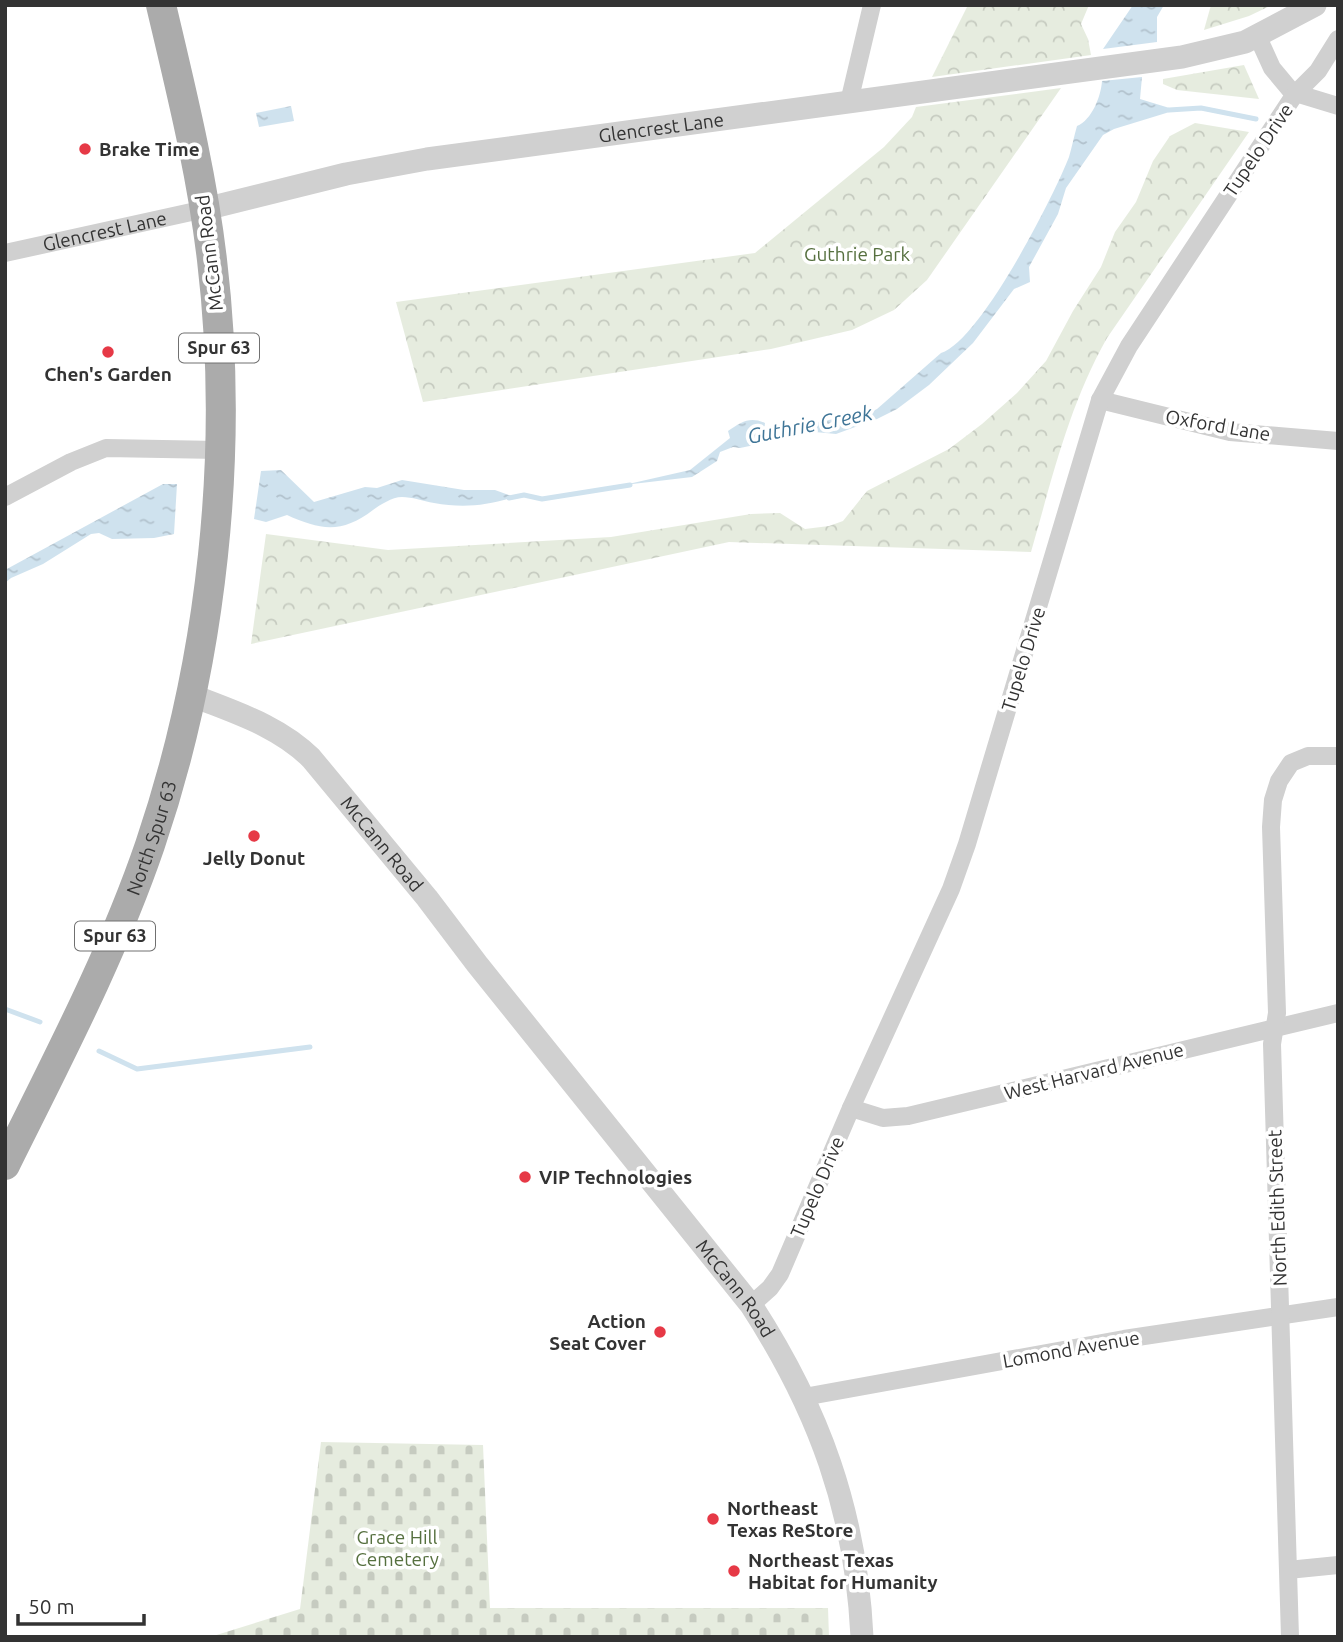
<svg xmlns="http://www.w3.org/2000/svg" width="1343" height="1642" font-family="Ubuntu,sans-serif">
  <defs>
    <pattern id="cemetery-stones" width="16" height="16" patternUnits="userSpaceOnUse" patternTransform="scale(1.75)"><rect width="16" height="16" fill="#e6ecdf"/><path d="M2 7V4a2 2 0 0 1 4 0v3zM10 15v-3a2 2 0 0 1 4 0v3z" fill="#c6cbc0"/></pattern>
    <pattern id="park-crowns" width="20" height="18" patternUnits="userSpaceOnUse" patternTransform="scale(1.75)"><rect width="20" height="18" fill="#e6ecdf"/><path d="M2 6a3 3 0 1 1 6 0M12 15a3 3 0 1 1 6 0" fill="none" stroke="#c6cbc0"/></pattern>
    <pattern id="water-ripples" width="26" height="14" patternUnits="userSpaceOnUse" patternTransform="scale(1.75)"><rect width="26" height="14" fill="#cfe2ee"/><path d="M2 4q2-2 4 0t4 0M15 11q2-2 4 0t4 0" fill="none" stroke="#b2c2cd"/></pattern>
  </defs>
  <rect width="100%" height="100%" fill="#fff"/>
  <path fill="url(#cemetery-stones)" d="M321,1442L483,1445L490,1608H828L829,1637H210L300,1609Z"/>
  <g fill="url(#park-crowns)">
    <path d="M968,5H1089L1081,24L1088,39L1091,55L932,77Z"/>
    <path d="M1211,5H1272L1249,16L1204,30Z"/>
    <path d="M1244,65L1259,99L1177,90L1163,84V79Z"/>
    <path d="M1061,88L927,280L894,310L852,330L771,349L423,402L396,302L755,253L884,147L912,117L916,107Z"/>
    <path d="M1195,123L1249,132L1107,338C1069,405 1052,479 1031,552L729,542L251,644L266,534L388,550L611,537L751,514L780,513L805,529L829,526L843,521L867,491L949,449L982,424L1017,393L1046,361L1073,311L1101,267L1115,232L1136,202L1153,161L1170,136Z"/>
  </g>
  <g fill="url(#water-ripples)">
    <path d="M1133,5H1164L1157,17V42L1103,49Z"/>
    <path d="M1142,77L1140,99L1176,110L1114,129L1103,135L1066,188L1058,214L1029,267L1030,282L1014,289L973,343L929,385L897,409L877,419L836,434L815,432L740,448L733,447L720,452L717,461L692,477L624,485L690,470L730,438L728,431C741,422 750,416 765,423L764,432L845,417L857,419L877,409L941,353C980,341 1053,198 1069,157C1072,147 1074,136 1077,126C1092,120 1101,96 1102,81Z"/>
    <path d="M291,106L294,121L259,127L256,113Z"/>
    <path d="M281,470L314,502L365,487L377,488L402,480L464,490H495L514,497C486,506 462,508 434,503C423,501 412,497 402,497C392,497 380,505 373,510C342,534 320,530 287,515L266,522L254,519L261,471Z"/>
    <path d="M163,484H177L174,534L154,538L112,539L99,533L91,534L43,564L11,578L5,583V570Z"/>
  </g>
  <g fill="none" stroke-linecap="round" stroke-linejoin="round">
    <g stroke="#cfe2ee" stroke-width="5">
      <path d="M1169,110L1201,108L1256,119"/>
      <path d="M509,498L524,495L542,499L630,485"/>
      <path d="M5,1009L40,1022"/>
      <path d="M99,1051L137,1069L310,1047"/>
    </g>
    <g stroke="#d0d0d0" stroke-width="18">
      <path d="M1257,35L1272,68L1292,92L1338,106"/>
      <path d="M849,102L872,5"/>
      <path id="s1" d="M5,253L205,209"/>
      <path d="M1100,400L1230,432L1338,441"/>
      <path d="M5,497L71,462L106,448L219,450"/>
      <path d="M851,1108L883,1118L908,1116L1338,1013"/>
      <path d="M751,1305L770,1288L780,1274L851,1108L951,889L967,844L1100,400L1129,346L1295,94L1318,71L1338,39"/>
      <path d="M804,1397L1124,1339L1338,1307"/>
      <path d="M1288,1570L1338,1565"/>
      <path d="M1290,1637L1272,1044L1277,1013L1271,827L1273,800L1279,781L1291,763L1308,756H1338"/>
    </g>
    <g stroke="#d0d0d0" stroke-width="23">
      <path id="s2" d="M205,209L346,174L427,159L1182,57L1245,42L1315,5"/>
      <path id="s3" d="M191,695C233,712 278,725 311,758L427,898L477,964L751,1305C819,1410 856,1511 862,1637"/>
    </g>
    <path stroke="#ababab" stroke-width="30" id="s4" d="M5,1165C57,1060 112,956 150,845C212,663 235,452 212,260C202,174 181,90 161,5"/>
  </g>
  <g fill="#e63946" stroke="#fff" stroke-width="2.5">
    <circle cx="85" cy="149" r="7"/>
    <circle cx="108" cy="352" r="7"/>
    <circle cx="254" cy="836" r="7"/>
    <circle cx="525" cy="1177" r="7"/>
    <circle cx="660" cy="1332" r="7"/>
    <circle cx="713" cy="1519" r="7"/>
    <circle cx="734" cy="1571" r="7"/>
  </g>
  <g text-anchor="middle" stroke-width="7" stroke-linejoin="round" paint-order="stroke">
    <g fill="#fff" stroke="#707070" stroke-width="2">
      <rect x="179" y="333.5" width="80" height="29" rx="5"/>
      <rect x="75" y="921.5" width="80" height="29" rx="5"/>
    </g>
    <g font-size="18" font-weight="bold" fill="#333">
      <text x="219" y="354">Spur 63</text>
      <text x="115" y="942">Spur 63</text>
    </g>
    <g font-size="19" fill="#333" stroke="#fff">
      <text dy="7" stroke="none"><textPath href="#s2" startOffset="464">Glencrest Lane</textPath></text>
      <text transform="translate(1258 150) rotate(-56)" y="7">Tupelo Drive</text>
      <text dy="7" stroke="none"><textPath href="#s1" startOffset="102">Glencrest Lane</textPath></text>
      <text transform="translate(209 253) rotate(-97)" y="7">McCann Road</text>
      <text transform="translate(1218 425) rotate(10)" y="7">Oxford Lane</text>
      <text transform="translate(1023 659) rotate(-73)" y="7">Tupelo Drive</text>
      <text dy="7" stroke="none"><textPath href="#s4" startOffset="359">North Spur 63</textPath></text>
      <text dy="7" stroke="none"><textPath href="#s3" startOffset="248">McCann Road</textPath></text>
      <text transform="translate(1094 1071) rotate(-14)" y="7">West Harvard Avenue</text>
      <text transform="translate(817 1187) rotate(-67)" y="7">Tupelo Drive</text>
      <text transform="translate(1277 1208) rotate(-92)" y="7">North Edith Street</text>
      <text dy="7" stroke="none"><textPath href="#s3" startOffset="816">McCann Road</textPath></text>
      <text transform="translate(1071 1349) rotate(-10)" y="7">Lomond Avenue</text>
    </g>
    <g font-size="19" font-weight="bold" fill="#333" stroke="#fff" text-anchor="start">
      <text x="99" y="156">Brake Time</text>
      <text x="108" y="381" text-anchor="middle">Chen's Garden</text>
      <text x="254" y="865" text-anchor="middle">Jelly Donut</text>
      <text x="539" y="1184">VIP Technologies</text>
      <text x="646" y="1328" text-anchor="end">Action<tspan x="646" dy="22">Seat Cover</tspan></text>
      <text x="727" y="1515">Northeast<tspan x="727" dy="22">Texas ReStore</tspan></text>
      <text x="748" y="1567">Northeast Texas<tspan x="748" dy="22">Habitat for Humanity</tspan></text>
    </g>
    <g font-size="19" fill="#56703f" stroke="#fff">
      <text x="857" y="261">Guthrie Park</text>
      <text x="397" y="1544">Grace Hill<tspan x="397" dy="22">Cemetery</tspan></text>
    </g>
    <g font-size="21" font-style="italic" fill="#3f7597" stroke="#fff">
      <text transform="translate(810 425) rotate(-11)" y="7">Guthrie Creek</text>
    </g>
  </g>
  <rect width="1343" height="1642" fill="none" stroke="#333333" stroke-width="14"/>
  <path d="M18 1614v10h126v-10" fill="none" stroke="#333333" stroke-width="3.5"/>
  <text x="28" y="1614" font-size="21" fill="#333333" stroke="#ffffff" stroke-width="5" paint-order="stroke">50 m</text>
</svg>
